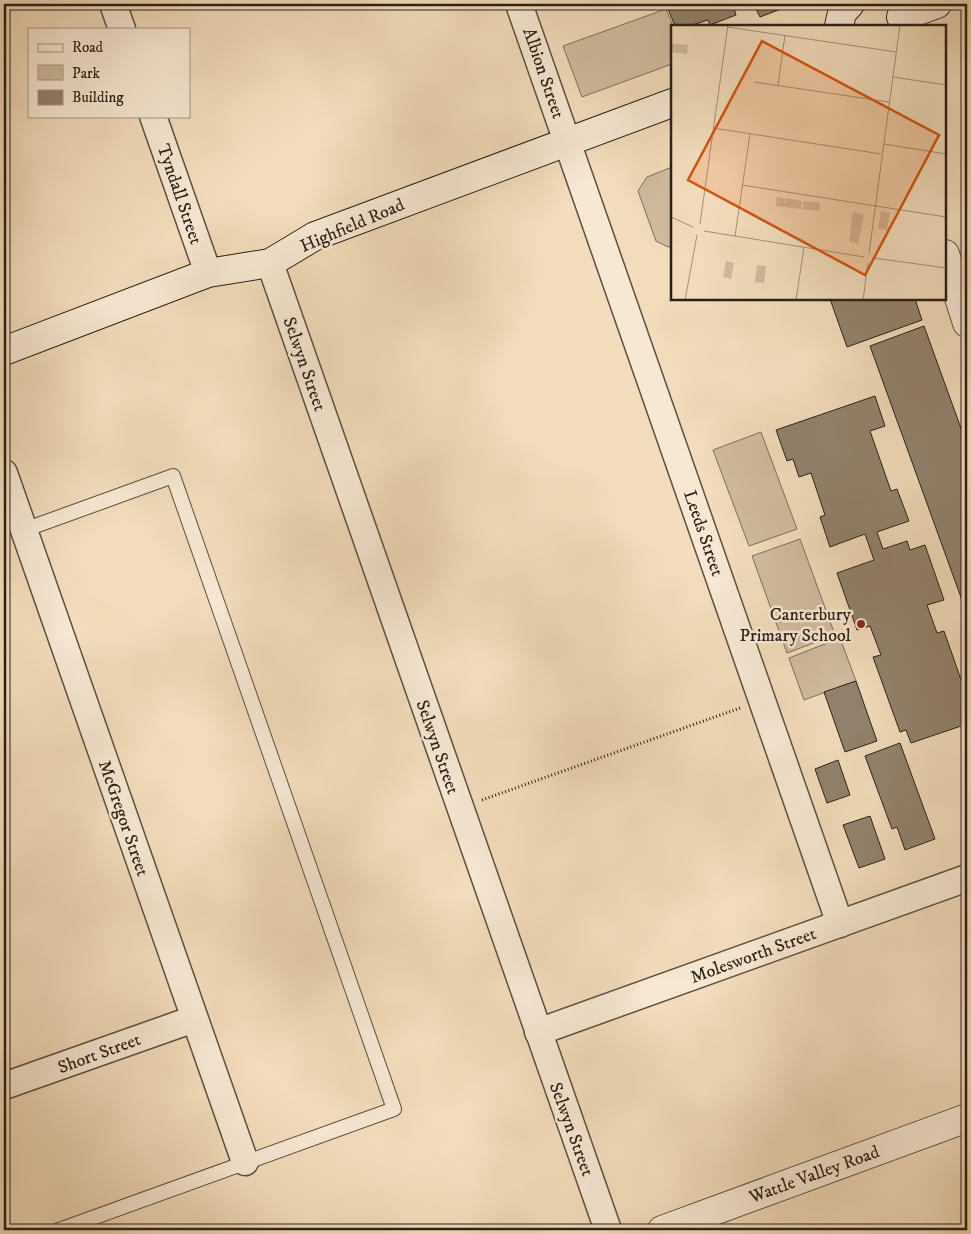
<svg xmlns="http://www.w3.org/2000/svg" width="971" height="1234" font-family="'IM FELL DW Pica',serif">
  <rect width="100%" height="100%" fill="#f2dcbb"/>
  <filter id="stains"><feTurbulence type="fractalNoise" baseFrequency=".004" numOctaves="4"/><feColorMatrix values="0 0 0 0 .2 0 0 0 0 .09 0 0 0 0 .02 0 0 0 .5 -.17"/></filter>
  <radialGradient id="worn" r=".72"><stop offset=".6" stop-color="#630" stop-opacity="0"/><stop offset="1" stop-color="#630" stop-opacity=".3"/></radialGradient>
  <g fill="#d0bc9f" stroke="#7e6e5c">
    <path d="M666,9L673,26L672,64L582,97L563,46Z"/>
    <path d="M672,167V246L668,247L656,241L638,191L647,177Z"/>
    <path d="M761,432L797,529L749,546L713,450Z"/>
    <path d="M800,539L835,635L787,653L752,556Z"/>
    <path d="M840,638L856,681L804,700L789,658Z"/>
  </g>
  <g fill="#92826d" stroke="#2b2018">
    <path d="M666,4H737L734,8L736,15L710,25L708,20L689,26H675Z"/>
    <path d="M749,4H785L786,7L760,17L755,7Z"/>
    <path d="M830,299H915L922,320L847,347Z"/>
    <path d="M924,326L967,445V614L870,346Z"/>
    <path d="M875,396L885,426L870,431L891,491L897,489L909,521L877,532L883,549L907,541L910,550L925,545L944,600L927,605L937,633L944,631L967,697V708L964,709L967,724L911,743L906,730L900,732L873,657L881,655L870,626L857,630L837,573L874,560L865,534L830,547L820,517L825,515L811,473L799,477L793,459L787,461L776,430Z"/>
    <path d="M856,681L877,741L845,752L824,692Z"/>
    <path d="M900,743L935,839L905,850L897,827L892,829L865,756Z"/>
    <path d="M838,760L850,795L827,803L815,769Z"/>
    <path d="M870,816L885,859L859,868L843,825Z"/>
  </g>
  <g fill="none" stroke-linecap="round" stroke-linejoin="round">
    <defs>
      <path id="service" d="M24,530L173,476L394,1109L59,1230"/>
      <g id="minor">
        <path d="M113,4L122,29"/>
        <path d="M519,4L840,924"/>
        <path d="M153,116L208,273"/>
        <path d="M270,263L608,1230"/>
        <path d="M4,473L245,1162"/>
        <path d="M538,1032L967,878"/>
        <path d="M4,1086L194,1019"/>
      </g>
      <g id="tertiary">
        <path d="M945,254L967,323"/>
        <path d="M662,1230L967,1118"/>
      </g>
      <g id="secondary">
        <path d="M901,17L937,4"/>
        <path d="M839,26L842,13L850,4"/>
        <path d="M4,351L208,273L270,263L315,236L672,103"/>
      </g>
    </defs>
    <use href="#service" stroke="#5d4f41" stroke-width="16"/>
    <use href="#minor" stroke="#5d4f41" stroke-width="29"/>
    <use href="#tertiary" stroke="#5d4f41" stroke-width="30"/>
    <use href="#secondary" stroke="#2b2018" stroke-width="30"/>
    <path stroke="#2b2018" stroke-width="3" stroke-dasharray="1 2.5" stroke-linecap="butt" d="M482,800L740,708"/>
    <use href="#service" stroke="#f7e8d3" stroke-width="14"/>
    <use href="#minor" stroke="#f7e8d3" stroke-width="26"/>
    <use href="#tertiary" stroke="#f7e8d3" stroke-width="28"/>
    <use href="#secondary" stroke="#f7e8d3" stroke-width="28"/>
  </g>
  <circle fill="#8f2418" stroke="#f7e8d3" stroke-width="2" cx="861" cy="624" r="5"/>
  <g text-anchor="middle" stroke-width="5" stroke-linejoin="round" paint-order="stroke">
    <g font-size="18" fill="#2b2018" stroke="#f7e8d3">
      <text transform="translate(544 73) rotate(71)" y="6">Albion Street</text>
      <text transform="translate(180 194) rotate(71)" y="6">Tyndall Street</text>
      <text transform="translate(352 225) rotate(-23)" y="6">Highfield Road</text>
      <text transform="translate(305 364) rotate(71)" y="6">Selwyn Street</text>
      <text transform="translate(704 533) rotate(71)" y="6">Leeds Street</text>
      <text transform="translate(438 747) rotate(71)" y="6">Selwyn Street</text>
      <text transform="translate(124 818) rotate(71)" y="6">McGregor Street</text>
      <text transform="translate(753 955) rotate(-20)" y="6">Molesworth Street</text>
      <text transform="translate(99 1053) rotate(-20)" y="6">Short Street</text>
      <text transform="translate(572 1129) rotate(70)" y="6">Selwyn Street</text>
      <text transform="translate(814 1174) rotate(-20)" y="6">Wattle Valley Road</text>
    </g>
    <g font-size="18" fill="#2b2018" stroke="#f7e8d3" text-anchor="end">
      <text x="851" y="620">Canterbury<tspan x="851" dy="21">Primary School</tspan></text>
    </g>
  </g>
  <g transform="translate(671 25)">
    <rect width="275" height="275" fill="#f2dcbb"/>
    <path d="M1,19L17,20L16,29L0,27ZM106,172L113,173V180L114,173L131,176L130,184L105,181ZM133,176L149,178L148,186L131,184ZM210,186L219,188L216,205L207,204ZM182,187L193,190L187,219L178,216ZM55,236L63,238L60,254L52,252ZM86,240L95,241L93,258L84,257Z" fill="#d0bc9f"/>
    <path fill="none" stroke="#a2917a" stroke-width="1" d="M56,2L225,27M222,52L275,60M83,57L218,77M107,60L114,10M42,103L210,129M213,119L275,129M71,160L275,192M0,192L22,202M29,199L57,0M33,206L193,232M64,211L79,109M198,228L229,0M203,233L275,243M14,275L26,210M125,275L133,222M192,275L197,238"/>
    <path fill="#d5530d" fill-opacity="0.15" stroke="#d5530d" stroke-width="2.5" d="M91,16L268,110L194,250L17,155Z"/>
    <rect width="275" height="275" fill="none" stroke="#2b2018" stroke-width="2.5"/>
  </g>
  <rect width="971" height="1234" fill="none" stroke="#f2dcbb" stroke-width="20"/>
  <rect x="5" y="5" width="961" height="1224" fill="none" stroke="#2b2018" stroke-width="2.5"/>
  <rect x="10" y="10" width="951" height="1214" fill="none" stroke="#2b2018"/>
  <rect x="28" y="28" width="162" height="90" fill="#f7e8d3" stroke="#a59888"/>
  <rect x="38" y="44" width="25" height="8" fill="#f7e8d3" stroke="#a59888"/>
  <text x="72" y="52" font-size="15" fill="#2b2018">Road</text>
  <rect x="38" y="65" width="25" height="15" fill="#d0bc9f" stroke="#a59888"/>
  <text x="72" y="78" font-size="15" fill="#2b2018">Park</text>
  <rect x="38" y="90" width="25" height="15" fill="#92826d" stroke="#a59888"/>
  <text x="72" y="102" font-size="15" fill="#2b2018">Building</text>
  <rect width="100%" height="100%" filter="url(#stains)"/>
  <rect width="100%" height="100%" fill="url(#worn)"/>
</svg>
